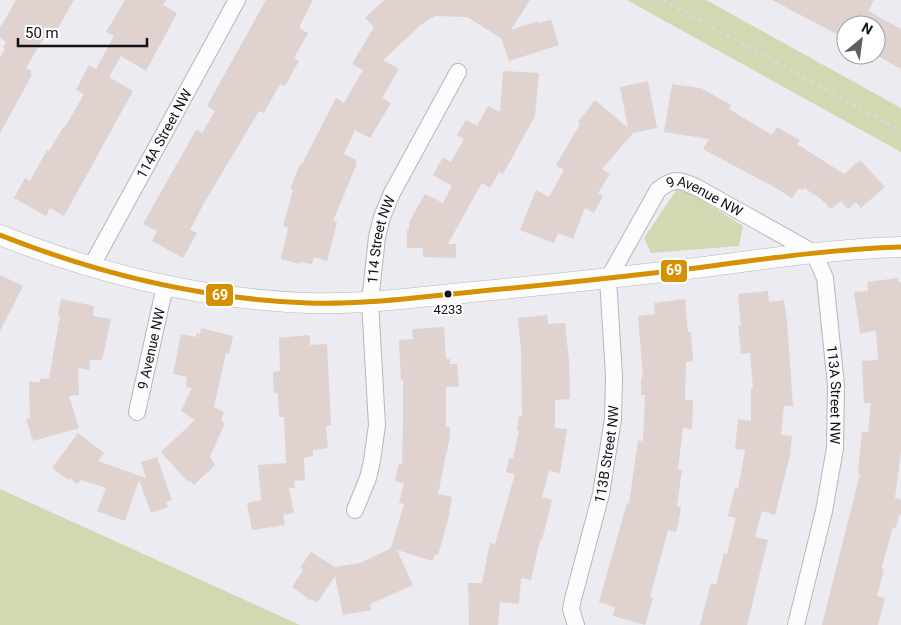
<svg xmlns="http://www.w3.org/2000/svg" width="901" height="625" font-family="Roboto,sans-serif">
  <rect width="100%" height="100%" fill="#ebebf1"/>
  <g fill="#d4d8b2">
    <path d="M627,0H706L901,108V152Z"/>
    <path d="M679,186L743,226L739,246L651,253L644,238Z"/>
    <path d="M0,489L300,625H0Z"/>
  </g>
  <g fill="#e0d2cf">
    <path d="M16,0H74L51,40L45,36L26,68L32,71L30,74L32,75L0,133V58L5,49L3,47L6,42L0,38V28Z"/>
    <path d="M125,0H166L163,5L177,13L146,71L121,56L109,77L133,91L64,216L50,208L46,216L14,198L25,178L30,181L47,150L49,151L64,126L65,127L84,94L76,90L89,65L96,69L114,36L106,32Z"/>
    <path d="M266,0H313L299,28L308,33L294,58L299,61L285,86L280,84L264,113L259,111L204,203L190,230L197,233L183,258L152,241L157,231L143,224L196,130L202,133L215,111L207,106Z"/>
    <path d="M384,0H530L511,30L538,21L539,23L551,20L559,45L509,61L501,38L467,17L435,16L422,24L383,60L399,69L382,98L391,103L370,138L355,130L344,154L356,160V166L333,221L337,222L327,261L314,257L312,264L300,262V264L281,259L288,228L283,226L293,190L290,189L300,164H302L336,98L344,103L363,70L352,64L374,27L365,18Z"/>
    <path d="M772,0H874L868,11L901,29V69L876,55V25H846V39Z"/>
    <path d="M503,71L539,73L535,116L503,174L499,172L490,188L482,183L474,197L448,244H456V258L423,257V248H407V230H409V222L425,194L443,203L452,186L433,175L443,157L451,162L464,139L457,135L466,120L477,126L488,106L500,112Z"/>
    <path d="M648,81L657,128L633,133L602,169L610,174L598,193L603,196L594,213L585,208L573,239L558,233L554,243L520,230L536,190L549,197L564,170L556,165L580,124L578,122L595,100L628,128L620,87Z"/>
    <path d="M672,84L701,88L731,105L729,109L772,135L777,127L800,140L797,144L844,174L860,160L885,187L861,208L856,202L848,209L841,201L831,209L821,199L804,188L803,190L799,188L792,198L774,187L703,149L709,139L664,132Z"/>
    <path d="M0,275L23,286L0,331Z"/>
    <path d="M898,278L899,282H901V452L895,498L901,500V515L899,514L896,528L893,527L882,566V569H884L877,596L885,598L878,625H822L860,474H858L862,432H868L871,403H864L862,361L878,360L876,331L860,333L854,292L868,291L867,282Z"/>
    <path d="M768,291L769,302L784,300L787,321L793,406H784L781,435L792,436L790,455L775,515L762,511L755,537L768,540L747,625H700L711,583L716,585L724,553L727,554L736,518L728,516L735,488L738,489L745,450L735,449L738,419L751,421V389H753L750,353L741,354L738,326H741L738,294Z"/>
    <path d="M61,299L94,306L93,316L111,319L102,360H90L89,370L78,368L79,395L69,396L79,428L33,441L26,419L30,418L29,382H40V379L49,378L60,316L58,315Z"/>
    <path d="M685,299L688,332H691L693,361L686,362L685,400H693L692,429L683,428L678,469L682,470L677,506L681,507L679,520L676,532L668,530L650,597L653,598L645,625L613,616L615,607L599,602L627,503L629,504L638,440L643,441L645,395H641V377H643L638,316L655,314L654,303Z"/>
    <path d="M547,315L548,324L565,323L569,360L570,399L555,400V428L567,429L560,473L549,471L542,497L552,500L542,540H540L531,580L521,578L519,604L500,602L498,625H469L468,583H482L490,543L495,544L515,474L506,472L509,458H513L519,431L517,430L519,416H522L521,351L518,318Z"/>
    <path d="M444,327L446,359H450V364H457L459,386L446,387V427H450L449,443H448L447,454H446L438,494L452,497L448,520L438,555L435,554L433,561L397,550L413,585L370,604L371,610L343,615L335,576L317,603L311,599L310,600L292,587L303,570L300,568L311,552L335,567L360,563L392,548H391L404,504L399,503L404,483L395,481L399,463L402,464L403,420V380H401L399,340L413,339L412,329Z"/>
    <path d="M201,328L233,336L229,354L226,353L214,407L224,412L221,421L225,423L210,457L215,465L194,485L189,480L188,482L161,452L195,420L181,411L192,388L186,387L187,377L173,374L181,334L196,337V333L200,334Z"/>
    <path d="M308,335L310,337V345L327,344L331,425L326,426L328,448L313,450V456L304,458L305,480L294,481L295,488H289L294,513L283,515L285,525L252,530L247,503L261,500L258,465L286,463L284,417H279L278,396L277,393H274L273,372L280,371L279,338Z"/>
    <path d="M78,433L104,453L98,461L146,478L141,462L157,457L172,500L166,502L168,507L151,513L139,480L125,521L97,511L106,488L81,480L77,484L70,478L68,480L52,468Z"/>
  </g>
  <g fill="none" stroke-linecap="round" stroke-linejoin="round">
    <defs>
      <g id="minor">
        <path id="s1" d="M91,267L237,0"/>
        <path id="s2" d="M137,412L165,286"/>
        <path id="s3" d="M355,510L368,478L372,461L377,425L370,302L377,237L382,217L392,193L458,72"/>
        <path id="s4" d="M576,625L571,609L573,599L601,494L613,419L614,376L608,279L658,190C673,178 679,179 696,187L814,253L825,278L836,386L835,448L824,511L796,625"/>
      </g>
      <path id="tertiary" d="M0,235C98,274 202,299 308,303C363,305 418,297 472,292C547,285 621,277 696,268C764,259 832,249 901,247"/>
    </defs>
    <use href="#minor" stroke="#b6b6bb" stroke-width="18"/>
    <use href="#tertiary" stroke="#b6b6bb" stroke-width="21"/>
    <path stroke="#d8d8da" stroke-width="3" stroke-dasharray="4 4" stroke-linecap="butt" d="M663,0L901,131"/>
    <use href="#minor" stroke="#fcfcfd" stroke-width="16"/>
    <use href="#tertiary" stroke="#fcfcfd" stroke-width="20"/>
    <defs>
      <path id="bus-1" d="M0,235C98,274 202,299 308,303C363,305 418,297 472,292C547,285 621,277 696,268C764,259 832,249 901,247"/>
    </defs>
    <use href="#bus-1" stroke="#fff" stroke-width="9"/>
    <use href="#bus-1" stroke="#d59003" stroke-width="5"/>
  </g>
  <circle fill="#131317" stroke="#fff" stroke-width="2" cx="448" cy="294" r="4.5"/>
  <g text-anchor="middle" stroke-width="4" stroke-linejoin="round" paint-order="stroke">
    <g font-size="13" fill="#131317" stroke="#fff">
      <text x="448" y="314">4233</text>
    </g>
    <g font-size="14" fill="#131317" stroke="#fff">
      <text dy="5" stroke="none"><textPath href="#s1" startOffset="152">114A Street NW</textPath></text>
      <text dy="5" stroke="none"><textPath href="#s4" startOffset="506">9 Avenue NW</textPath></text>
      <text dy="5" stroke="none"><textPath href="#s3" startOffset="275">114 Street NW</textPath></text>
      <text dy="5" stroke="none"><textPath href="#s2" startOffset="65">9 Avenue NW</textPath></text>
      <text dy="5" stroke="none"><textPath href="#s4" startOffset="775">113A Street NW</textPath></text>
      <text dy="5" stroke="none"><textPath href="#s4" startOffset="176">113B Street NW</textPath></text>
    </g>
  </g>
  <g stroke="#fff" stroke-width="2">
    <rect x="660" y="259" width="28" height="24" rx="5" fill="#d59003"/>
    <rect x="205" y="283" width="29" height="24" rx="5" fill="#d59003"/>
  </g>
  <g font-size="14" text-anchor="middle" font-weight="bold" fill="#fff">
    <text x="674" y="275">69</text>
    <text x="220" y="300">69</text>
  </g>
  <g transform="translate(861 40) rotate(29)"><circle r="24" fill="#ffffff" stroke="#a1a1a2"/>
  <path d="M0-4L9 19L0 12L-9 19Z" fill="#5f5f63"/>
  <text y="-8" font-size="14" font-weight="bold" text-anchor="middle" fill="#131317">N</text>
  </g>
  <path d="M18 38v8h129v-8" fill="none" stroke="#131317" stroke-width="2.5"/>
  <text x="25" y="38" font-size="15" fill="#131317" stroke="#ffffff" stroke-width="4" paint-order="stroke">50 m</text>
</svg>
